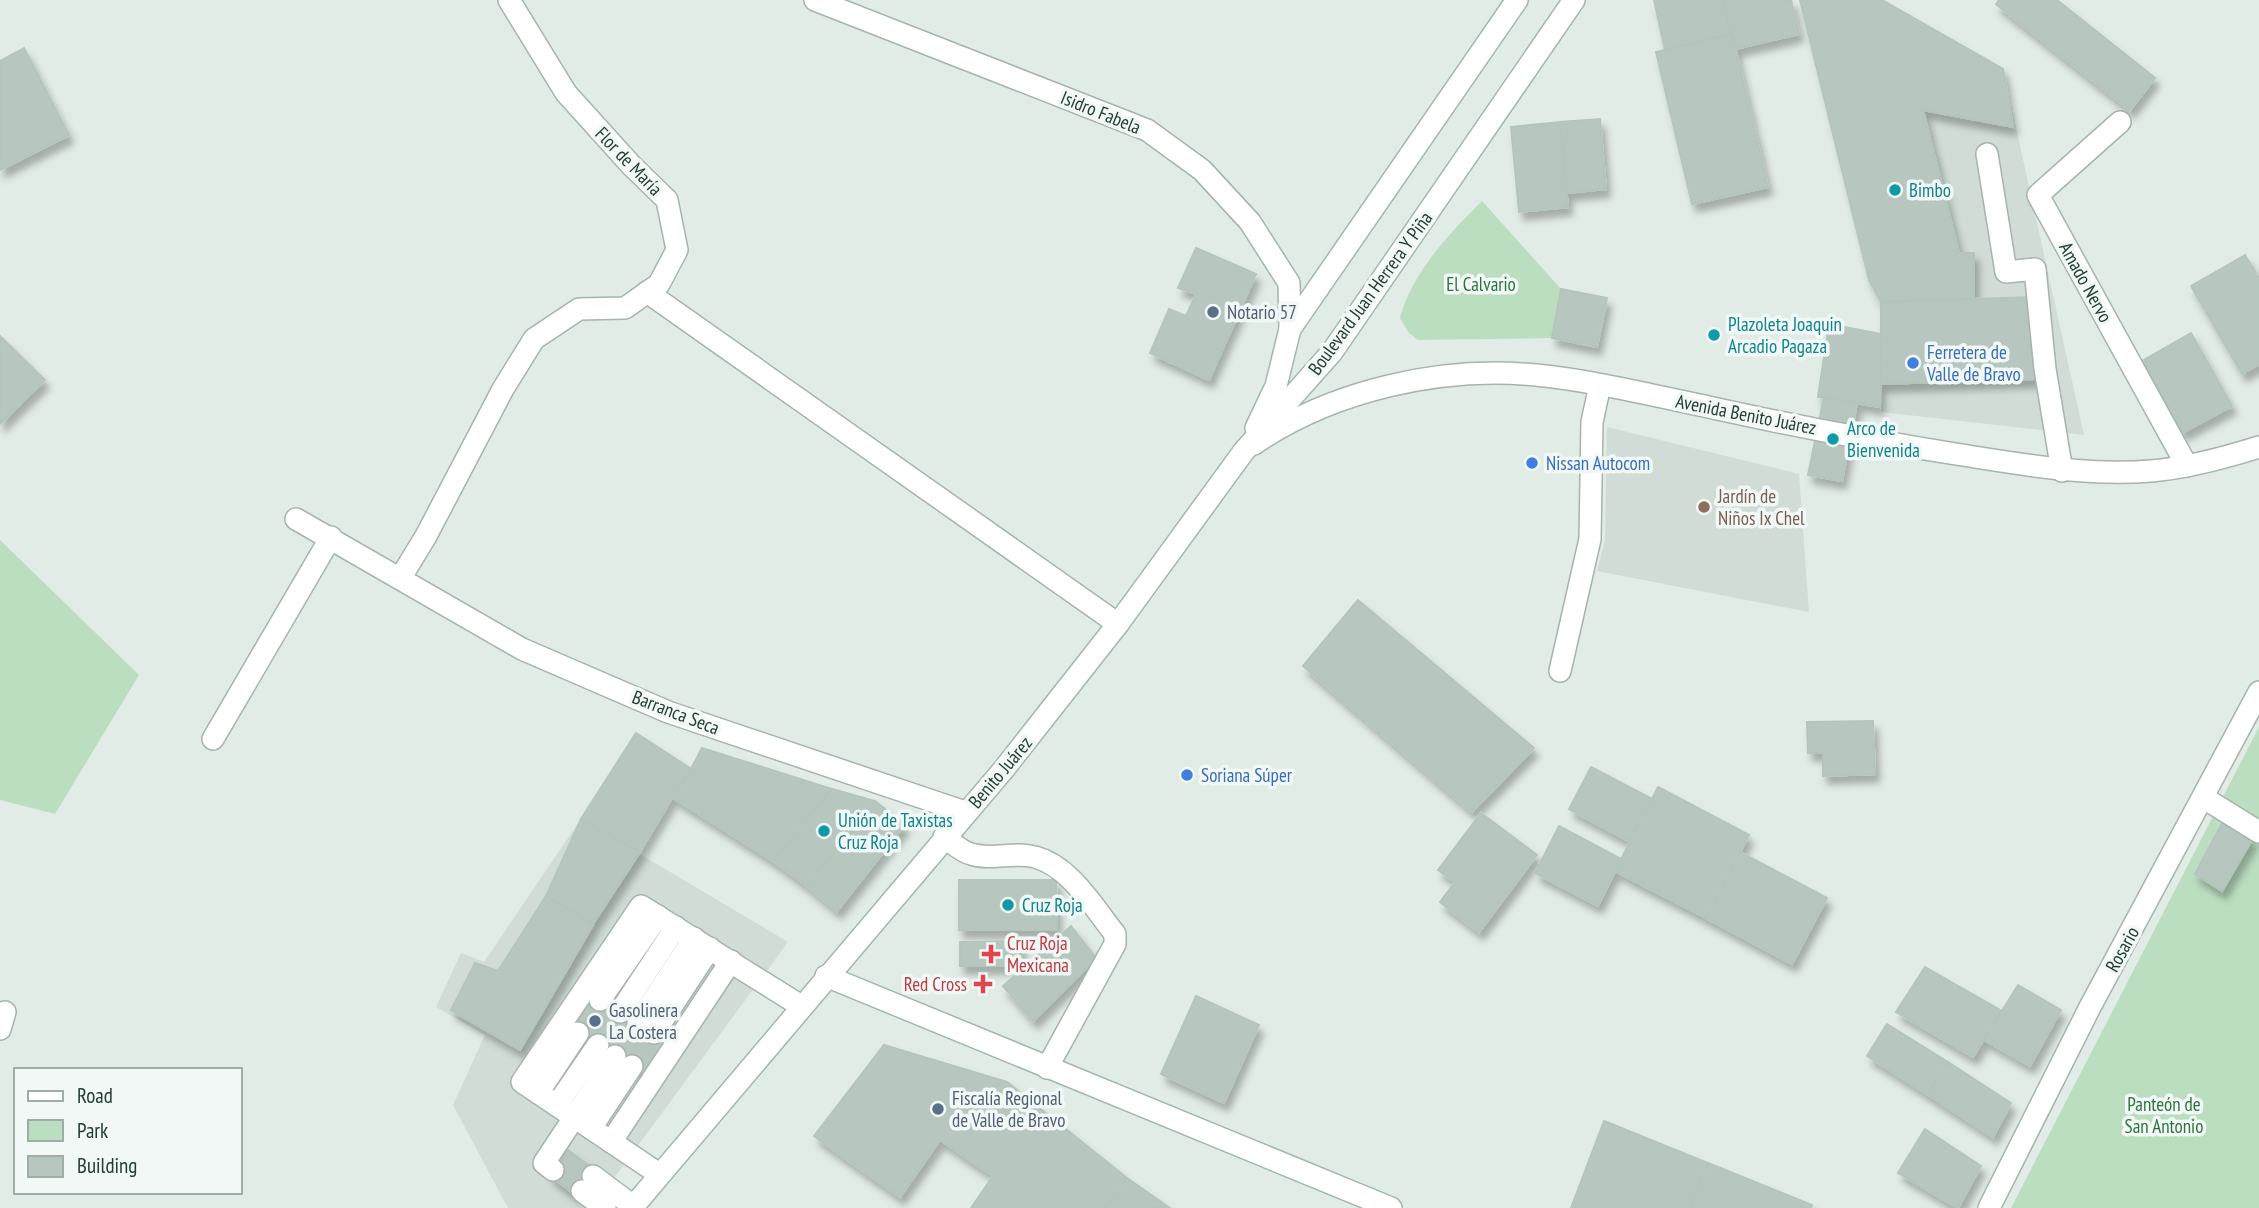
<svg xmlns="http://www.w3.org/2000/svg" width="2259" height="1208" font-family="'PT Sans Narrow',sans-serif">
  <defs>
    <filter id="shadow"><feDropShadow dx="4.5" dy="8" stdDeviation="3.5" flood-color="#0004"/></filter>
  </defs>
  <rect width="100%" height="100%" fill="#e2ece6"/>
  <g fill="#d0dcd5">
    <path d="M1800,0H1882L2003,69L2084,435L1881,412V302Z"/>
    <path d="M1607,427L1799,474L1809,612L1597,571L1605,540Z"/>
    <path d="M581,819L788,942L592,1208H508L453,1105L485,1035L436,1007L461,953L484,962Z"/>
  </g>
  <g fill="#bbddc0">
    <path d="M1482,201L1561,289L1552,338L1418,340L1409,333L1400,318C1412,272 1450,233 1482,201Z"/>
    <path d="M0,540L139,675L55,814L0,800Z"/>
    <path d="M2259,727V1208H2011Z"/>
  </g>
  <g fill="#b7c7bf" stroke="#b4c6bc" stroke-width="2" filter="url(#shadow)">
    <path d="M1654,0H1723L1732,34L1665,50Z"/>
    <path d="M1723,0H1791L1799,34L1735,49Z"/>
    <path d="M1800,0H1882L2003,69L2013,127L1923,110L1959,253H1974V299L1881,302L1869,280Z"/>
    <path d="M1999,0H2057L2155,78L2130,110L1996,4Z"/>
    <path d="M1732,34L1768,187L1692,204L1656,52Z"/>
    <path d="M24,48L69,135L0,170V61Z"/>
    <path d="M1600,119L1606,189L1567,193L1560,122Z"/>
    <path d="M1560,122L1568,207L1519,212L1511,127Z"/>
    <path d="M1196,248L1256,274L1209,380L1150,353L1169,309L1186,316L1196,294L1178,288Z"/>
    <path d="M2245,255L2259,278V364L2242,374L2191,286Z"/>
    <path d="M1561,289L1607,298L1597,347L1552,338Z"/>
    <path d="M2033,297L2036,379L1881,384V302Z"/>
    <path d="M1829,324L1881,334L1880,407L1818,397Z"/>
    <path d="M2191,333L2232,406L2182,433L2142,361Z"/>
    <path d="M0,336L45,380L0,424Z"/>
    <path d="M1824,397L1857,403L1842,481L1808,475Z"/>
    <path d="M1358,600L1534,748L1472,812L1303,666Z"/>
    <path d="M1873,721L1875,774L1823,776V753H1808L1807,722Z"/>
    <path d="M636,733L690,768L640,852L581,819Z"/>
    <path d="M702,748L832,789L773,861L675,799Z"/>
    <path d="M1591,767L1652,799L1630,842L1569,809Z"/>
    <path d="M1658,787L1749,835L1706,918L1615,871Z"/>
    <path d="M832,789L875,801L807,886L773,861Z"/>
    <path d="M875,801L905,825L837,911L807,886Z"/>
    <path d="M1481,813L1537,855L1479,932L1440,902L1455,882L1438,870Z"/>
    <path d="M581,819L640,852L593,924L546,896Z"/>
    <path d="M2224,820L2253,838L2222,891L2195,874Z"/>
    <path d="M1559,826L1621,859L1598,906L1535,873Z"/>
    <path d="M1740,852L1827,898L1792,964L1706,918Z"/>
    <path d="M959,880H1056L1057,930H959Z"/>
    <path d="M546,896L593,925L520,1050L451,1010L475,963L498,971Z"/>
    <path d="M1071,926L1096,958L1033,1021L1003,986Z"/>
    <path d="M1021,941L1022,966H960V942Z"/>
    <path d="M1925,967L2002,1011L1973,1057L1896,1012Z"/>
    <path d="M2018,985L2061,1010L2030,1066L1984,1040Z"/>
    <path d="M587,992L668,1041L645,1074L566,1025Z"/>
    <path d="M1196,996L1259,1025L1224,1103L1161,1074Z"/>
    <path d="M1887,1024L1948,1062L1927,1094L1867,1056Z"/>
    <path d="M884,1045L1007,1082L1127,1178L1106,1208H971L993,1176L940,1140L900,1197L814,1136Z"/>
    <path d="M1948,1062L2011,1103L1993,1137L1927,1094Z"/>
    <path d="M1604,1121L1708,1163L1690,1208H1571Z"/>
    <path d="M1925,1129L1981,1166L1958,1208L1898,1173Z"/>
    <path d="M568,1150L596,1171L577,1196L549,1175Z"/>
    <path d="M1708,1163L1812,1205L1811,1208H1690Z"/>
    <path d="M1127,1178L1170,1208H1106Z"/>
  </g>
  <g fill="none" stroke-linecap="round" stroke-linejoin="round">
    <defs>
      <g id="lane">
        <path d="M1987,154L2006,272L2035,269L2045,369L2062,471"/>
        <path d="M2204,798L2259,832"/>
        <path d="M944,837C952,842 961,852 971,854C992,861 1014,851 1035,857C1070,866 1094,908 1115,934V944L1047,1068"/>
        <path d="M600,1000L658,916"/>
        <path d="M620,1012L676,927"/>
        <path d="M638,1023L694,938"/>
        <path d="M654,1033L710,948"/>
        <path d="M538,1093L578,1033"/>
        <path d="M557,1105L598,1045"/>
        <path d="M591,1128L632,1066"/>
        <path d="M611,1142L731,961"/>
        <path d="M553,1170L544,1163L615,1056"/>
        <path d="M659,1174L522,1082L641,906L801,1006"/>
        <path d="M593,1176L633,1206"/>
        <path d="M582,1191L605,1208"/>
      </g>
      <g id="street">
        <path d="M815,0L1147,130L1202,170L1250,222L1289,283L1290,329"/>
        <path d="M2120,122L2038,195L2187,466"/>
        <path d="M647,292L1118,624"/>
        <path d="M1254,444C1333,390 1441,366 1536,375C1596,381 1655,396 1713,408C1795,426 1879,442 1962,455C2025,465 2087,476 2151,471C2188,468 2224,458 2259,447"/>
        <path d="M296,519L522,649L668,712L965,812"/>
        <path d="M401,577L426,536L503,389L534,339L579,309L625,308L659,284L677,250L667,200L631,165L566,93L509,0"/>
        <path d="M1560,671L1590,539L1592,422L1600,385"/>
        <path d="M213,739L331,537"/>
        <path d="M0,1029L5,1012"/>
        <path d="M1989,1208L2090,1007L2259,692"/>
      </g>
      <g id="secondary">
        <path d="M1256,428L1276,386L1290,329L1517,0"/>
        <path d="M826,976L1391,1208"/>
        <path d="M632,1208L1004,769L1118,624L1244,451L1332,352L1574,0"/>
      </g>
    </defs>
    <use href="#lane" stroke="#a5b4ac" stroke-width="24"/>
    <use href="#street" stroke="#a5b4ac" stroke-width="24"/>
    <use href="#secondary" stroke="#a0b8ad" stroke-width="24"/>
    <use href="#lane" stroke="#fff" stroke-width="21"/>
    <use href="#street" stroke="#fff" stroke-width="21"/>
    <use href="#secondary" stroke="#fff" stroke-width="21"/>
  </g>
  <g fill="#0f9aa8" stroke="#f2f8f5" stroke-width="2.5">
    <circle cx="1895" cy="190" r="7"/>
    <circle cx="1714" cy="335" r="7"/>
    <circle cx="1833" cy="439" r="7"/>
    <circle cx="824" cy="831" r="7"/>
    <circle cx="1008" cy="905" r="7"/>
  </g>
  <g fill="#5c6f8a" stroke="#f2f8f5" stroke-width="2.5">
    <circle cx="1213" cy="312" r="7"/>
    <circle cx="595" cy="1021" r="7"/>
    <circle cx="938" cy="1109" r="7"/>
  </g>
  <g fill="#3f7fe0" stroke="#f2f8f5" stroke-width="2.5">
    <circle cx="1913" cy="363" r="7"/>
    <circle cx="1532" cy="463" r="7"/>
    <circle cx="1187" cy="775" r="7"/>
  </g>
  <circle fill="#8d6e63" stroke="#f2f8f5" stroke-width="2.5" cx="1704" cy="507" r="7"/>
  <g fill="#e0444e" stroke="#f2f8f5" stroke-width="2.5">
    <path d="M987.5 943.5h7v7h7v7h-7v7h-7v-7h-7v-7h7z"/>
    <path d="M979.5 973.5h7v7h7v7h-7v7h-7v-7h-7v-7h7z"/>
  </g>
  <g text-anchor="middle" stroke-width="7" stroke-linejoin="round" paint-order="stroke">
    <g font-size="19" fill="#223d32" stroke="#f2f8f5">
      <text transform="translate(1101 112) rotate(22)" y="7">Isidro Fabela</text>
      <text transform="translate(629 161) rotate(46)" y="7">Flor de María</text>
      <text transform="translate(2086 282) rotate(61)" y="7">Amado Nervo</text>
      <text transform="translate(1370 293) rotate(-54)" y="7">Boulevard Juan Herrera Y Piña</text>
      <text transform="translate(1746 414) rotate(11)" y="7">Avenida Benito Juárez</text>
      <text transform="translate(676 712) rotate(21)" y="7">Barranca Seca</text>
      <text transform="translate(1000 772) rotate(-50)" y="7">Benito Juárez</text>
      <text transform="translate(2122 949) rotate(-61)" y="7">Rosario</text>
    </g>
    <g font-size="19" fill="#0d838f" stroke="#f2f8f5" text-anchor="start">
      <text x="1909" y="197">Bimbo</text>
      <text x="1728" y="331">Plazoleta Joaquin<tspan x="1728" dy="22">Arcadio Pagaza</tspan></text>
      <text x="1847" y="435">Arco de<tspan x="1847" dy="22">Bienvenida</tspan></text>
      <text x="838" y="827">Unión de Taxistas<tspan x="838" dy="22">Cruz Roja</tspan></text>
      <text x="1022" y="912">Cruz Roja</text>
    </g>
    <g font-size="19" fill="#2d733f" stroke="#f2f8f5">
      <text x="1481" y="291">El Calvario</text>
      <text x="2164" y="1111">Panteón de<tspan x="2164" dy="22">San Antonio</tspan></text>
    </g>
    <g font-size="19" fill="#4e5e75" stroke="#f2f8f5" text-anchor="start">
      <text x="1227" y="319">Notario 57</text>
      <text x="609" y="1017">Gasolinera<tspan x="609" dy="22">La Costera</tspan></text>
      <text x="952" y="1105">Fiscalía Regional<tspan x="952" dy="22">de Valle de Bravo</tspan></text>
    </g>
    <g font-size="19" fill="#366cbe" stroke="#f2f8f5" text-anchor="start">
      <text x="1927" y="359">Ferretera de<tspan x="1927" dy="22">Valle de Bravo</tspan></text>
      <text x="1546" y="470">Nissan Autocom</text>
      <text x="1201" y="782">Soriana Súper</text>
    </g>
    <g font-size="19" fill="#785e54" stroke="#f2f8f5" text-anchor="start">
      <text x="1718" y="503">Jardín de<tspan x="1718" dy="22">Niños Ix Chel</tspan></text>
    </g>
    <g font-size="19" fill="#be3a42" stroke="#f2f8f5" text-anchor="start">
      <text x="1007" y="950">Cruz Roja<tspan x="1007" dy="22">Mexicana</tspan></text>
      <text x="967" y="991" text-anchor="end">Red Cross</text>
    </g>
  </g>
  <rect x="14" y="1068" width="228" height="126" fill="#f2f8f5" stroke="#9fada7" stroke-width="2"/>
  <rect x="28" y="1091" width="35" height="10" fill="#ffffff" stroke="#9fada7" stroke-width="2"/>
  <text x="77" y="1103" font-size="21" fill="#223d32">Road</text>
  <rect x="28" y="1120" width="35" height="21" fill="#bbddc0" stroke="#9fada7" stroke-width="2"/>
  <text x="77" y="1138" font-size="21" fill="#223d32">Park</text>
  <rect x="28" y="1156" width="35" height="21" fill="#b7c7bf" stroke="#9fada7" stroke-width="2"/>
  <text x="77" y="1173" font-size="21" fill="#223d32">Building</text>
</svg>
